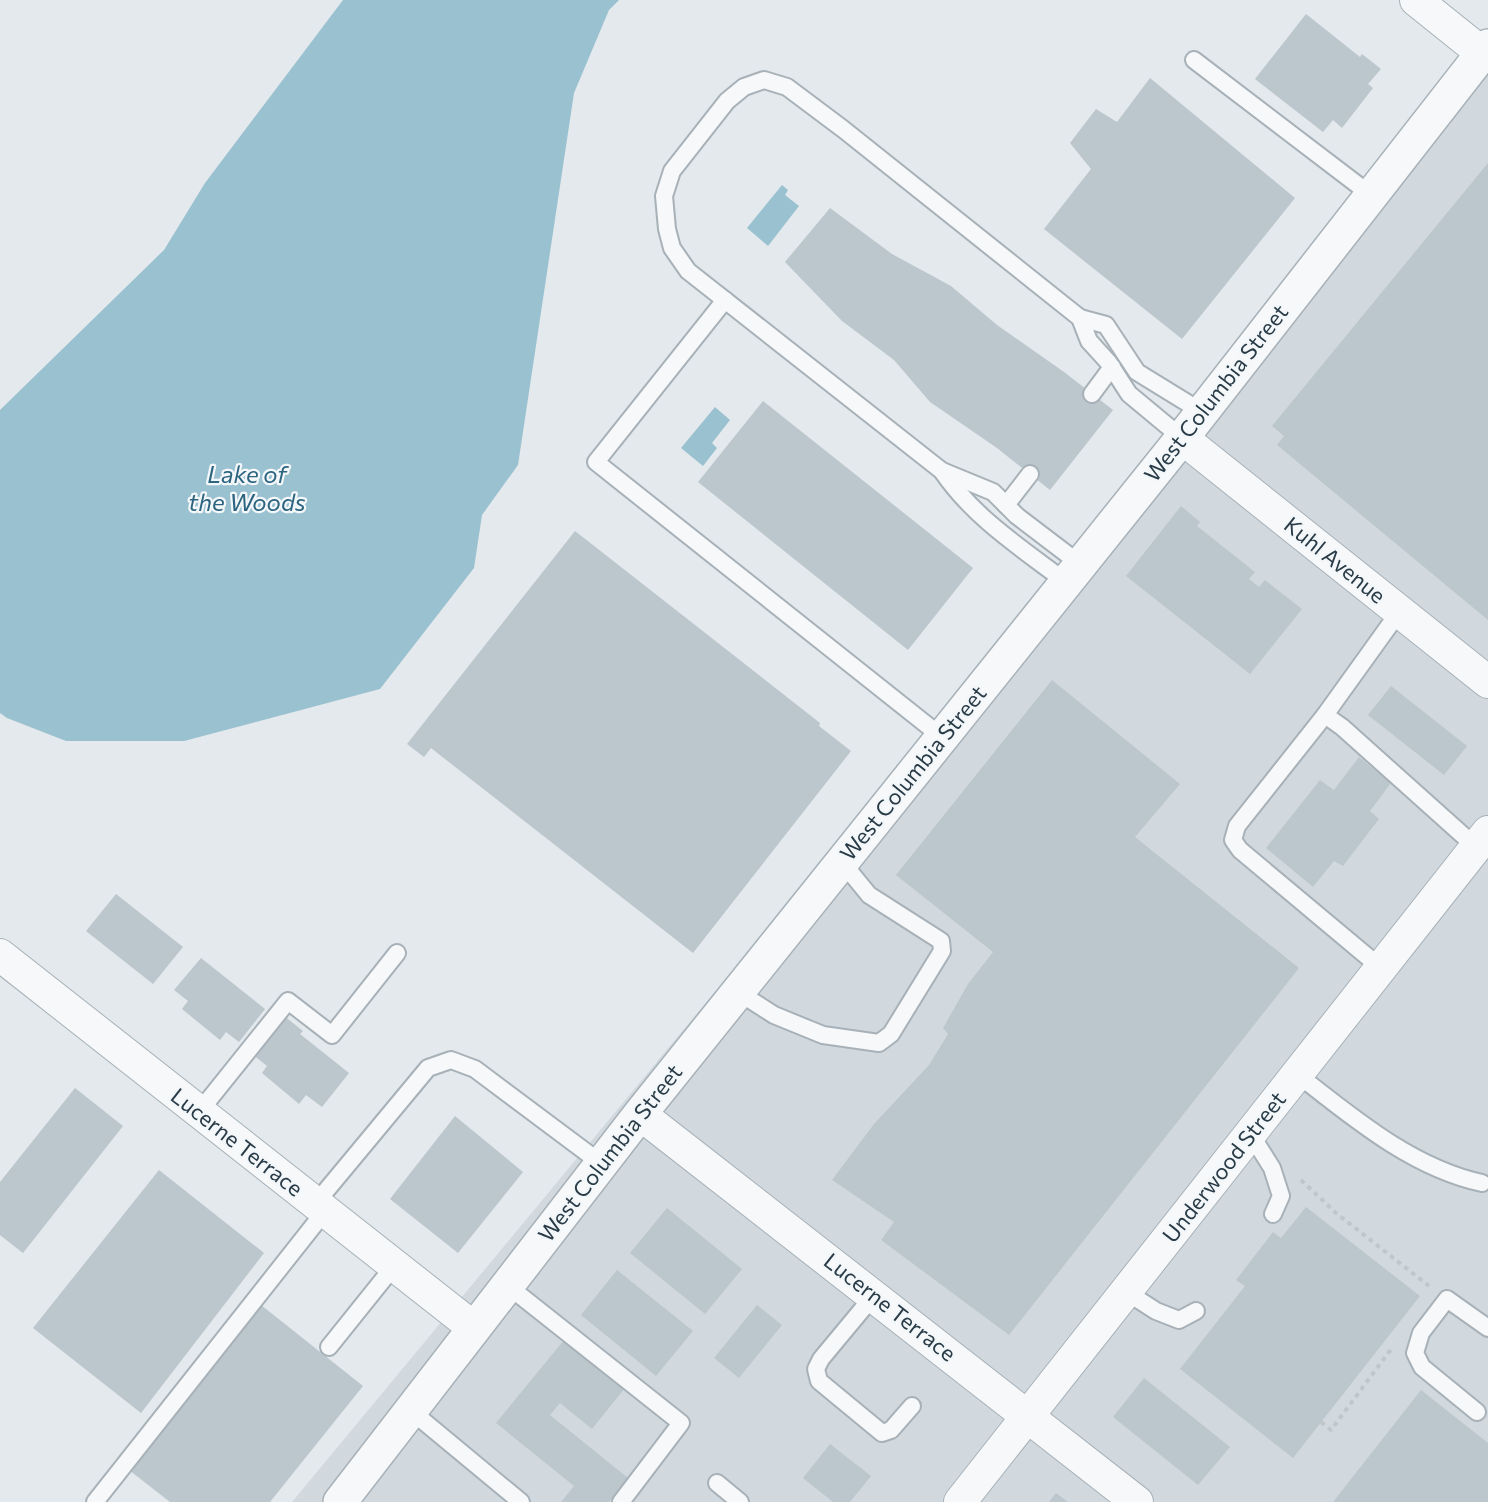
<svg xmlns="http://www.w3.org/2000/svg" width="1488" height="1502" font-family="Commissioner,sans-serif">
  <rect width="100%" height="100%" fill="#e3e9ec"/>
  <path fill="#d1d9df" d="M1488,59V1502H292Z"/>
  <g fill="#9ac1d0">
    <path d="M343,0H619L609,10L574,93L518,465L482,515L474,568L380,689L184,741H66L7,718L0,713V410L164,250L205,183Z"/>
    <path d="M782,185L788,190L785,195L799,206L768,246L747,228Z"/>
    <path d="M715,407L730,420L712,443L717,448L703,466L681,448Z"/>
  </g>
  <g fill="#bcc6cd">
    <path d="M1306,14L1360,57L1362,54L1381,69L1368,84L1373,88L1342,128L1333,120L1323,132L1255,79Z"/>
    <path d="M1150,78L1295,198L1182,339L1044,229L1091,169L1070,143L1096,109L1117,122Z"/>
    <path d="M1488,163V620L1277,445L1284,436L1272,426Z"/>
    <path d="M830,208L892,254L951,286L997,325L1064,372L1113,410L1050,490L997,448L930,402L894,360L842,321L785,262Z"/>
    <path d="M763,401L973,568L908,650L698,482Z"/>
    <path d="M1181,506L1200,522L1197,526L1255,572L1249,579L1259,587L1265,580L1302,609L1250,674L1126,576Z"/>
    <path d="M575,531L820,723L819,726L851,751L693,953L431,748L424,757L407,744Z"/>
    <path d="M1052,680L1180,784L1135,837L1299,968L1009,1335L881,1240L894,1222L832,1180L874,1124L929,1065L948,1034L943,1028L968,984L993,952L896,875Z"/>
    <path d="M1391,686L1467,746L1444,775L1368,715Z"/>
    <path d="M1359,757L1391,783L1370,811L1379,819L1343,866L1334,861L1313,887L1266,848L1320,780L1334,790Z"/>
    <path d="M116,894L183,947L153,984L86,931Z"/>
    <path d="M201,958L265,1009L239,1042L226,1032L220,1040L182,1009L188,1001L174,990Z"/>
    <path d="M283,1015L303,1031L300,1034L349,1073L322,1107L306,1095L299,1104L262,1073L267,1066L252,1054Z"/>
    <path d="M75,1088L123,1126L23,1253L0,1235V1182Z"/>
    <path d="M455,1116L523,1172L458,1253L390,1199Z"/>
    <path d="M159,1170L264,1253L141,1413L33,1328Z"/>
    <path d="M1306,1207L1420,1296L1293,1458L1180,1369L1245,1286L1236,1280L1273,1232L1281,1238Z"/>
    <path d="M667,1208L742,1269L705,1314L630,1253Z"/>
    <path d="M617,1270L693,1331L656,1376L581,1315Z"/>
    <path d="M261,1305L363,1386L270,1502H170L129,1470Z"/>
    <path d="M757,1305L782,1325L739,1378L714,1358Z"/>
    <path d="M569,1334L629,1383L592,1429L560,1403L550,1415L628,1478L609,1502H561L574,1486L496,1423Z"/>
    <path d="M1144,1378L1230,1447L1198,1485L1113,1417Z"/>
    <path d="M1421,1390L1488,1443V1502H1333Z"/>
    <path d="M830,1444L871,1476L850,1502H833L803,1478Z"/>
    <path d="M1056,1493L1068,1502H1049Z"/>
  </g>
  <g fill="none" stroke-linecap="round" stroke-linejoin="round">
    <defs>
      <g id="service">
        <path d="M1194,60L1371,195"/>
        <path d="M725,300L596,462L942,737"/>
        <path d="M1080,318L1106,325L1137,372L1202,412"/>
        <path d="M1092,394L1112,367"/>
        <path d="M942,471L993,492L1017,516L1080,564"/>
        <path d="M1006,505L1030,474"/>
        <path d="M1066,582C1021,548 974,518 942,471L688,271L672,248L667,229L664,196L672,171L727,101L744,87L764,80L787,87L843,129L1080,318L1089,341L1109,363L1129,394L1182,438"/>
        <path d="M1325,715L1399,612"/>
        <path d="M1381,968L1240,850L1233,840L1237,826L1325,715L1342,727L1476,847"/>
        <path d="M738,992L774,1015L823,1035L879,1043L891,1034L942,951L941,941L869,895L842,862"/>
        <path d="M1297,1074C1352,1117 1412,1168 1482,1183"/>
        <path d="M199,1112L288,1001L332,1035L397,953"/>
        <path d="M1250,1133L1272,1168L1281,1196L1273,1214"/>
        <path d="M315,1204L428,1068L451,1060L475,1069L602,1164"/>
        <path d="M507,1285L681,1423L621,1502"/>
        <path d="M1125,1291L1156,1311L1179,1320L1196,1311"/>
        <path d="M875,1294L821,1359L816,1369L819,1381L882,1433L891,1430L912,1406"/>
        <path d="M329,1347L394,1266"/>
        <path d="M410,1410L521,1502"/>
        <path d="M1477,1412L1422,1367L1415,1353L1421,1333L1447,1299L1488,1328"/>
        <path d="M717,1483L740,1502"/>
        <path d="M95,1502L325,1211"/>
      </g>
      <g id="minor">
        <path d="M1416,0L1482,53"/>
        <path d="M1182,438L1488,682"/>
        <path d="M0,955L474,1328"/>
        <path d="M640,1114L1137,1502"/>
        <path d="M960,1502L1488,832"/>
      </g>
      <path id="tertiary" d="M340,1502L640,1114L1182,438L1488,46"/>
    </defs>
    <use href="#service" stroke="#a7b1b7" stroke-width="20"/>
    <use href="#minor" stroke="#a7b1b7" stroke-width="34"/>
    <use href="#tertiary" stroke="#a7b1b7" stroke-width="36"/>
    <g stroke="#c0c7cb" stroke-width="4" stroke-dasharray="4.5 4.5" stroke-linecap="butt">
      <path d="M1301,1180L1336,1213L1429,1286"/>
      <path d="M1321,1422L1331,1430L1392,1348"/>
    </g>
    <use href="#service" stroke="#f6f8fa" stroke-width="16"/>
    <use href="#minor" stroke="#f6f8fa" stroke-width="32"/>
    <use href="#tertiary" stroke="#f6f8fa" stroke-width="33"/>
  </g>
  <g text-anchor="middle" stroke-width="4.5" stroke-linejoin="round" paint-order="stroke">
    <g font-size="22" fill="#283b47" stroke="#f3f7f9">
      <text transform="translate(1216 393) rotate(-52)" y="8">West Columbia Street</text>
      <text transform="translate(1335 560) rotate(39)" y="8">Kuhl Avenue</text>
      <text transform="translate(913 773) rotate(-51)" y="8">West Columbia Street</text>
      <text transform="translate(237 1142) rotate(38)" y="8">Lucerne Terrace</text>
      <text transform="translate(610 1153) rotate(-52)" y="8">West Columbia Street</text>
      <text transform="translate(1224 1167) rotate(-52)" y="8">Underwood Street</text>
      <text transform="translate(890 1307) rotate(38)" y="8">Lucerne Terrace</text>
    </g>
    <g font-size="24" font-style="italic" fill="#2d6580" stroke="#f3f7f9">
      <text x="247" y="483">Lake of<tspan x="247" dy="28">the Woods</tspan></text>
    </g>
  </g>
</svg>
